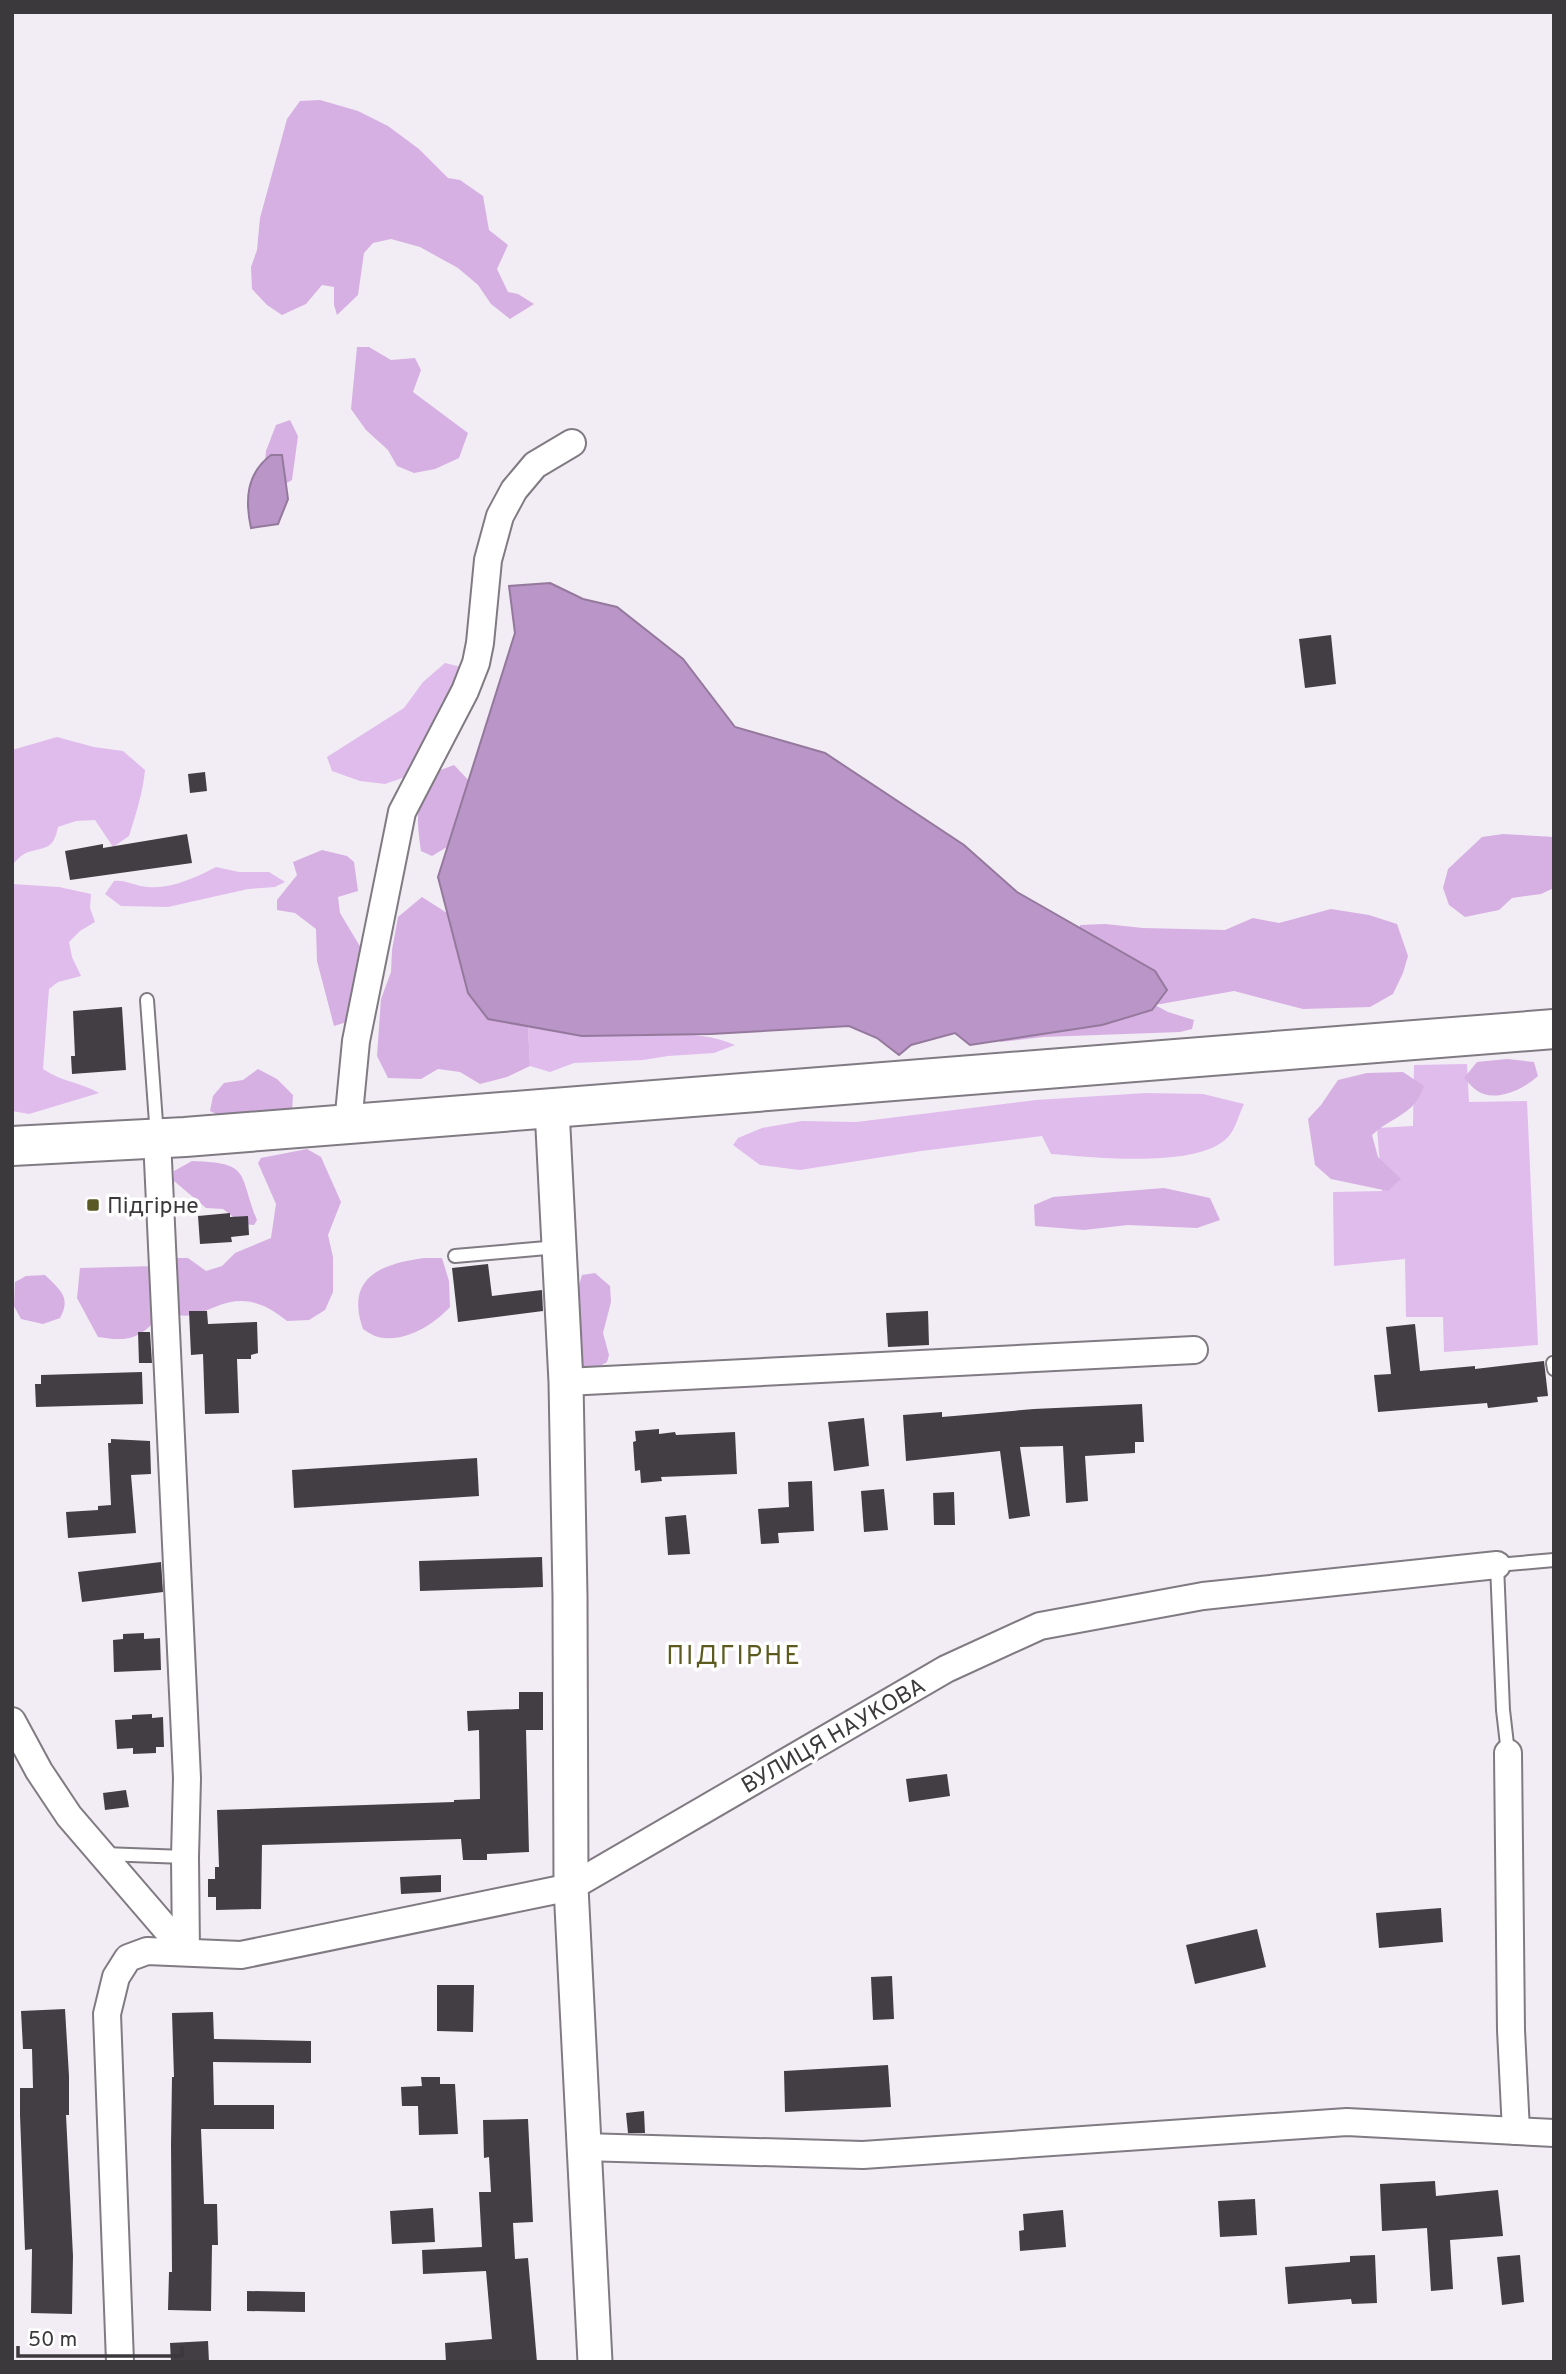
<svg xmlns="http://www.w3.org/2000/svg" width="1566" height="2374" font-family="Overpass,sans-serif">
  <rect width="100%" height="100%" fill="#f2ecf4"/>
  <g fill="#e0bced">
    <path d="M445,663L470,669L442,702L431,744L408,776L385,784L360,781L332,771L327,757L404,708L423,682Z"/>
    <path d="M57,737L94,747L123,751L145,770C143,792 136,814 129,836L113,847L95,820L76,821L58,827C53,852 44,846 26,853C21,855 16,861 12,865V750Z"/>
    <path d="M216,867L239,872H269L285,882L275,887L248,889L168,907L121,906L105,894L114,881C125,880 130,884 141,886C167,891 193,879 216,867Z"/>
    <path d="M12,884L59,887L91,894L90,908L95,922L80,931L69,942L72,957L81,976L58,982L49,989L43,1069C62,1082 80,1082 99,1093L29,1114L12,1111Z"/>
    <path d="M528,1026C551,1030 575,1035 598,1035C641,1037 695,1027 735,1045L714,1053L668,1056L643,1060L574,1063L550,1072L530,1066Z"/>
    <path d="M1467,1064L1469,1102L1527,1101L1538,1345L1444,1352L1443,1317H1406L1405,1259L1334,1266L1333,1192L1382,1191L1377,1128L1413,1126L1414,1065Z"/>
    <path d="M1146,1093L1203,1094L1244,1104C1239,1114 1235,1131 1227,1138C1197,1169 1091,1157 1051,1154L1042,1136L921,1151L800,1170L760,1165L733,1145L738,1138L762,1128L802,1121L856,1122L1036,1100Z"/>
  </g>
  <g fill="#d6b0e3">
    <path d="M320,100L358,111L388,126L419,149L448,178L460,180L483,196L489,230L508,245L497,269L508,292L518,294L534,304L510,319L491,304L478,285L458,268L420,247L391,239L373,243L364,253L358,295L337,315L334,305V287L322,285L306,304L282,315L267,305L252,289L251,267L257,250L260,218L287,119L300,101Z"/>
    <path d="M357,347H369L391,360L415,358L421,370L413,392L468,433L459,458L435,469L414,473L397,466L388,450L366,430L351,409Z"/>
    <path d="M290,420L298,436L292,480L276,489L264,472L266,451L276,425Z"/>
    <path d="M454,765L473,785L447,847L432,856L421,851C416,818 416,803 430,774Z"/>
    <path d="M1503,834L1554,837V888L1541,894L1512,898L1499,910L1465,917L1449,905L1443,888L1448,869L1482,837Z"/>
    <path d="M322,850L347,856L354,862L358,891L338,897L340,913L361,948L350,1021L334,1026L317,961L316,929L295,913L277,910V900L297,875L293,862Z"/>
    <path d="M422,897L461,922L518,1018L528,1026L530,1066L507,1077L480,1084L460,1072L438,1069L421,1079L388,1078L377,1056L381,999L391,972L392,950L398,917Z"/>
    <path d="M1331,909L1369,915L1397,924L1408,956L1403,973L1393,994L1370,1007L1303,1009L1234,991L1155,1005L1168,1012L1194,1020L1192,1029L1180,1032L1043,1037L1000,1042L1003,1035L1078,962L1080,925L1105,924L1143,928L1225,930L1253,918L1279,923Z"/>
    <path d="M1507,1059L1534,1062L1538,1076C1524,1089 1494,1104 1476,1090C1472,1087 1468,1082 1464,1078L1477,1062Z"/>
    <path d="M258,1069L277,1079L293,1095L292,1111L234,1122L210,1111L213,1096L224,1083L243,1080Z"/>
    <path d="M1403,1072L1424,1086C1422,1091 1419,1098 1416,1102C1405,1116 1385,1122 1372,1135L1378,1157L1401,1179L1388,1191L1331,1179L1315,1165L1308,1119L1321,1105L1338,1080L1367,1073Z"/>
    <path d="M307,1149L321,1157L341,1202L328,1235L333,1257V1292L325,1310L309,1320L287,1321C264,1302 243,1295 215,1307C202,1312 192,1318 178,1315L174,1258H188L206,1271L222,1266L235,1253L271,1238L276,1204L258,1163L261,1158Z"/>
    <path d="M192,1161C252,1163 238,1173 257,1220L254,1225L242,1224L223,1209L206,1208L174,1181V1171Z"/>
    <path d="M1164,1188L1210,1198L1220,1220L1197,1228L1128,1225L1084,1230L1035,1226L1034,1205L1053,1197Z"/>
    <path d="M424,1258H442L449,1281L450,1307C433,1325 405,1343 378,1337C373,1336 368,1332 363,1329C345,1278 380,1264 424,1258Z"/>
    <path d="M155,1266L154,1322C136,1341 123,1341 98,1337L77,1298L80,1268Z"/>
    <path d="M595,1273L610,1286L611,1302L603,1333L609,1355L607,1362L592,1371L582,1373C580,1342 572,1305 582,1275Z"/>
    <path d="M45,1275C59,1289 72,1297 60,1318L43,1324L21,1319L14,1306L15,1282L26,1276Z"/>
  </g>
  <g fill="#ba95c7" stroke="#94799d" stroke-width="2">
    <path d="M271,455H282L288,499L278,524L251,528C245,500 246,474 271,455Z"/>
    <path d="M550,583L583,599L617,607L683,659L735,727L825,753L964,845L1017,892L1155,971L1167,990L1152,1010L1102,1025L970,1045L955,1033L911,1045L899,1055L877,1038L849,1026L711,1034L582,1036L488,1019L468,993L438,877L515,633L509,586Z"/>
  </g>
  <g fill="#433e44">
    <path d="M1331,635L1336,684L1305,688L1299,639Z"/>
    <path d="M205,772L207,791L190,793L188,774Z"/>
    <path d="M187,834L192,863L70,880L65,851L103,844V848Z"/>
    <path d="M122,1007L126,1070L72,1074L71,1056H75L73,1011Z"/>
    <path d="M230,1213V1217L248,1216L249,1235L231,1237L232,1242L200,1244L198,1216Z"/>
    <path d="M488,1264L492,1296L542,1290L543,1311L458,1322L452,1268Z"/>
    <path d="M189,1311H207L208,1324L257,1322L258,1353L251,1355V1359H237L239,1413L205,1414L203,1354L191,1355Z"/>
    <path d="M928,1311L929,1345L888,1347L886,1313Z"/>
    <path d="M1415,1324L1420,1371L1475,1366V1369L1544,1361L1548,1396L1537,1397L1538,1402L1488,1408L1487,1403L1378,1412L1374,1375L1391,1374L1386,1327Z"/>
    <path d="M138,1332H150L152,1363H139Z"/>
    <path d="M142,1372L143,1404L36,1407L35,1384H41V1375Z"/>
    <path d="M1142,1404L1144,1442H1135V1453L1085,1456L1088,1501L1066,1503L1063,1446L1020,1447L1030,1516L1009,1519L1000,1451L906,1461L903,1415L942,1412V1417L1034,1409Z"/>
    <path d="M864,1418L869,1466L834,1471L828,1422Z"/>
    <path d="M659,1429V1434L675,1432L676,1435L735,1432L737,1474L661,1477L662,1481L641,1483L640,1470L635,1471L633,1442L636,1441L635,1431Z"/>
    <path d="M111,1439L150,1441L151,1474L131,1475L136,1533L68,1538L66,1512L98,1510V1506L111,1505L108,1443H111Z"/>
    <path d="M477,1458L479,1496L294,1508L292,1470Z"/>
    <path d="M812,1481L814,1531L778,1533L779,1543L761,1544L758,1509L789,1507L788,1482Z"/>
    <path d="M884,1489L888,1530L864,1532L861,1491Z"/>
    <path d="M954,1492L955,1525H934L933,1493Z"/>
    <path d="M686,1515L690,1554L668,1555L665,1517Z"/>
    <path d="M542,1557L543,1587L420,1591L419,1561Z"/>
    <path d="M161,1562L163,1592L82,1602L78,1572Z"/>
    <path d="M144,1633V1639L160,1638L161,1670L114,1672L113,1640L123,1639V1634Z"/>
    <path d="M519,1692H543V1730H526L529,1852L487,1854V1860H463L461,1839L262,1845L261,1909L216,1910V1897H208V1879H215V1867H219L217,1810L454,1802V1800L480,1799L479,1730L468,1731L467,1711L519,1709Z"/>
    <path d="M152,1714V1718L163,1717L164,1747H156V1753L133,1754V1748L117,1749L115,1720L132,1719V1715Z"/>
    <path d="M947,1774L950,1796L909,1802L906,1779Z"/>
    <path d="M126,1790L129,1807L105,1810L103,1793Z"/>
    <path d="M441,1875V1892L401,1894L400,1877Z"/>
    <path d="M1441,1908L1443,1942L1379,1948L1376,1913Z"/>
    <path d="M1257,1929L1266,1967L1195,1984L1186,1945Z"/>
    <path d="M892,1976L894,2019L873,2020L871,1977Z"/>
    <path d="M437,1985H474L473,2032L437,2031Z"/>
    <path d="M65,2009L69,2076V2115H66L73,2256L72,2314L31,2313L32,2249L25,2250L20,2115V2088H33L32,2049H23L21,2011Z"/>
    <path d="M213,2012L214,2039L311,2041V2063L213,2062L214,2105H274V2129H201L204,2204H217L218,2245H212L211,2311L168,2310L169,2272H172L171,2145L172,2077H174L172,2013Z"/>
    <path d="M888,2065L891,2107L785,2112L784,2071Z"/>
    <path d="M421,2077H440V2084H455L458,2134L419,2135L418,2106H402L401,2087L422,2086Z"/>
    <path d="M644,2111L645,2133H628L626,2113Z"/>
    <path d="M528,2119L533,2222L513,2223L515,2259L528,2258L537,2362H446L445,2343L492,2339L486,2271L423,2274L422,2250L482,2247L479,2192H491L489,2157L484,2158L483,2120Z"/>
    <path d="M1435,2181L1436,2196L1498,2190L1503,2236L1450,2240L1453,2289L1431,2291L1427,2228L1382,2231L1380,2184Z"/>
    <path d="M1255,2199L1257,2235L1220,2237L1218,2201Z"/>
    <path d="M433,2208L435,2242L392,2244L390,2211Z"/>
    <path d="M1063,2210L1066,2247L1020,2251L1019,2231L1024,2230L1023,2214Z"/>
    <path d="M1375,2255L1377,2303L1352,2304L1351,2299L1288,2304L1285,2267L1350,2262V2256Z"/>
    <path d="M1520,2255L1524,2302L1502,2305L1497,2257Z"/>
    <path d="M247,2291L305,2292V2312L247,2311Z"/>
    <path d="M208,2341L209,2362H171L170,2343Z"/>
  </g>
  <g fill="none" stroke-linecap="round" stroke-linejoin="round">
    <defs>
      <g id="service">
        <path d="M147,1000L157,1136"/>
        <path d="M455,1256L558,1247"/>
        <path d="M1553,1363L1554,1369"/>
        <path d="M1508,1753L1503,1710L1497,1565L1554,1560"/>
        <path d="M103,1854L185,1857"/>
      </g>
      <g id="minor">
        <path d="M348,1124L356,1041L402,812L465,691L476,663L480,643L488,560L500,516L514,490L535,465L572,443"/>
        <path d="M157,1139L187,1778L185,1857L186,1952"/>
        <path d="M566,1382L1194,1350"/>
        <path d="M12,1721L39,1771L69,1816L186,1952"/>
        <path d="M1508,1753L1511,2030L1516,2131"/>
        <path d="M583,2147L863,2155L1347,2122L1554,2133"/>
        <path d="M120,2362L107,2014L116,1977L128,1958L147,1951L241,1955L571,1887L946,1669L1040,1626L1203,1596L1497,1565"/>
      </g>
      <path id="tertiary" d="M552,1109L566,1382L570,1596L571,1887L595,2362"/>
      <path id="trunk" d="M12,1146L185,1137L1554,1029"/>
    </defs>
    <use href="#service" stroke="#807a82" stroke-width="16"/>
    <use href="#minor" stroke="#807a82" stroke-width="30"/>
    <use href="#tertiary" stroke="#807a82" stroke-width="37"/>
    <use href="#trunk" stroke="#807a82" stroke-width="42"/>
    <use href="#service" stroke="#fff" stroke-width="12"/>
    <use href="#minor" stroke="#fff" stroke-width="26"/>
    <use href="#tertiary" stroke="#fff" stroke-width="33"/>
    <use href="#trunk" stroke="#fff" stroke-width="38"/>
  </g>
  <rect fill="#5a5926" stroke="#fff" stroke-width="2.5" x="86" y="1198" width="14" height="14" rx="3.5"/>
  <g text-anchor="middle" stroke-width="7" stroke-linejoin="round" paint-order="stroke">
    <g font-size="23" fill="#3b393c" stroke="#fff" text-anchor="start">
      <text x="107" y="1213">Підгірне</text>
    </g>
    <g font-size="23" fill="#3b393c" stroke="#fff">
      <text transform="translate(833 1735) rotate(-30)" y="8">ВУЛИЦЯ НАУКОВА</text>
    </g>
    <g font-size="26" letter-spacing="2" fill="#5c5a1f" stroke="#fff">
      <text x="734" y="1664">ПІДГІРНЕ</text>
    </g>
  </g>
  <rect width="1566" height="2374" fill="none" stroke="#3b393c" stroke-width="28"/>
  <path d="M18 2346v10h164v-10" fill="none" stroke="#3b393c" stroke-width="3.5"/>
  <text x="28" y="2346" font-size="21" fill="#3b393c" stroke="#ffffff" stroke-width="5" paint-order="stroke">50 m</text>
</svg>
